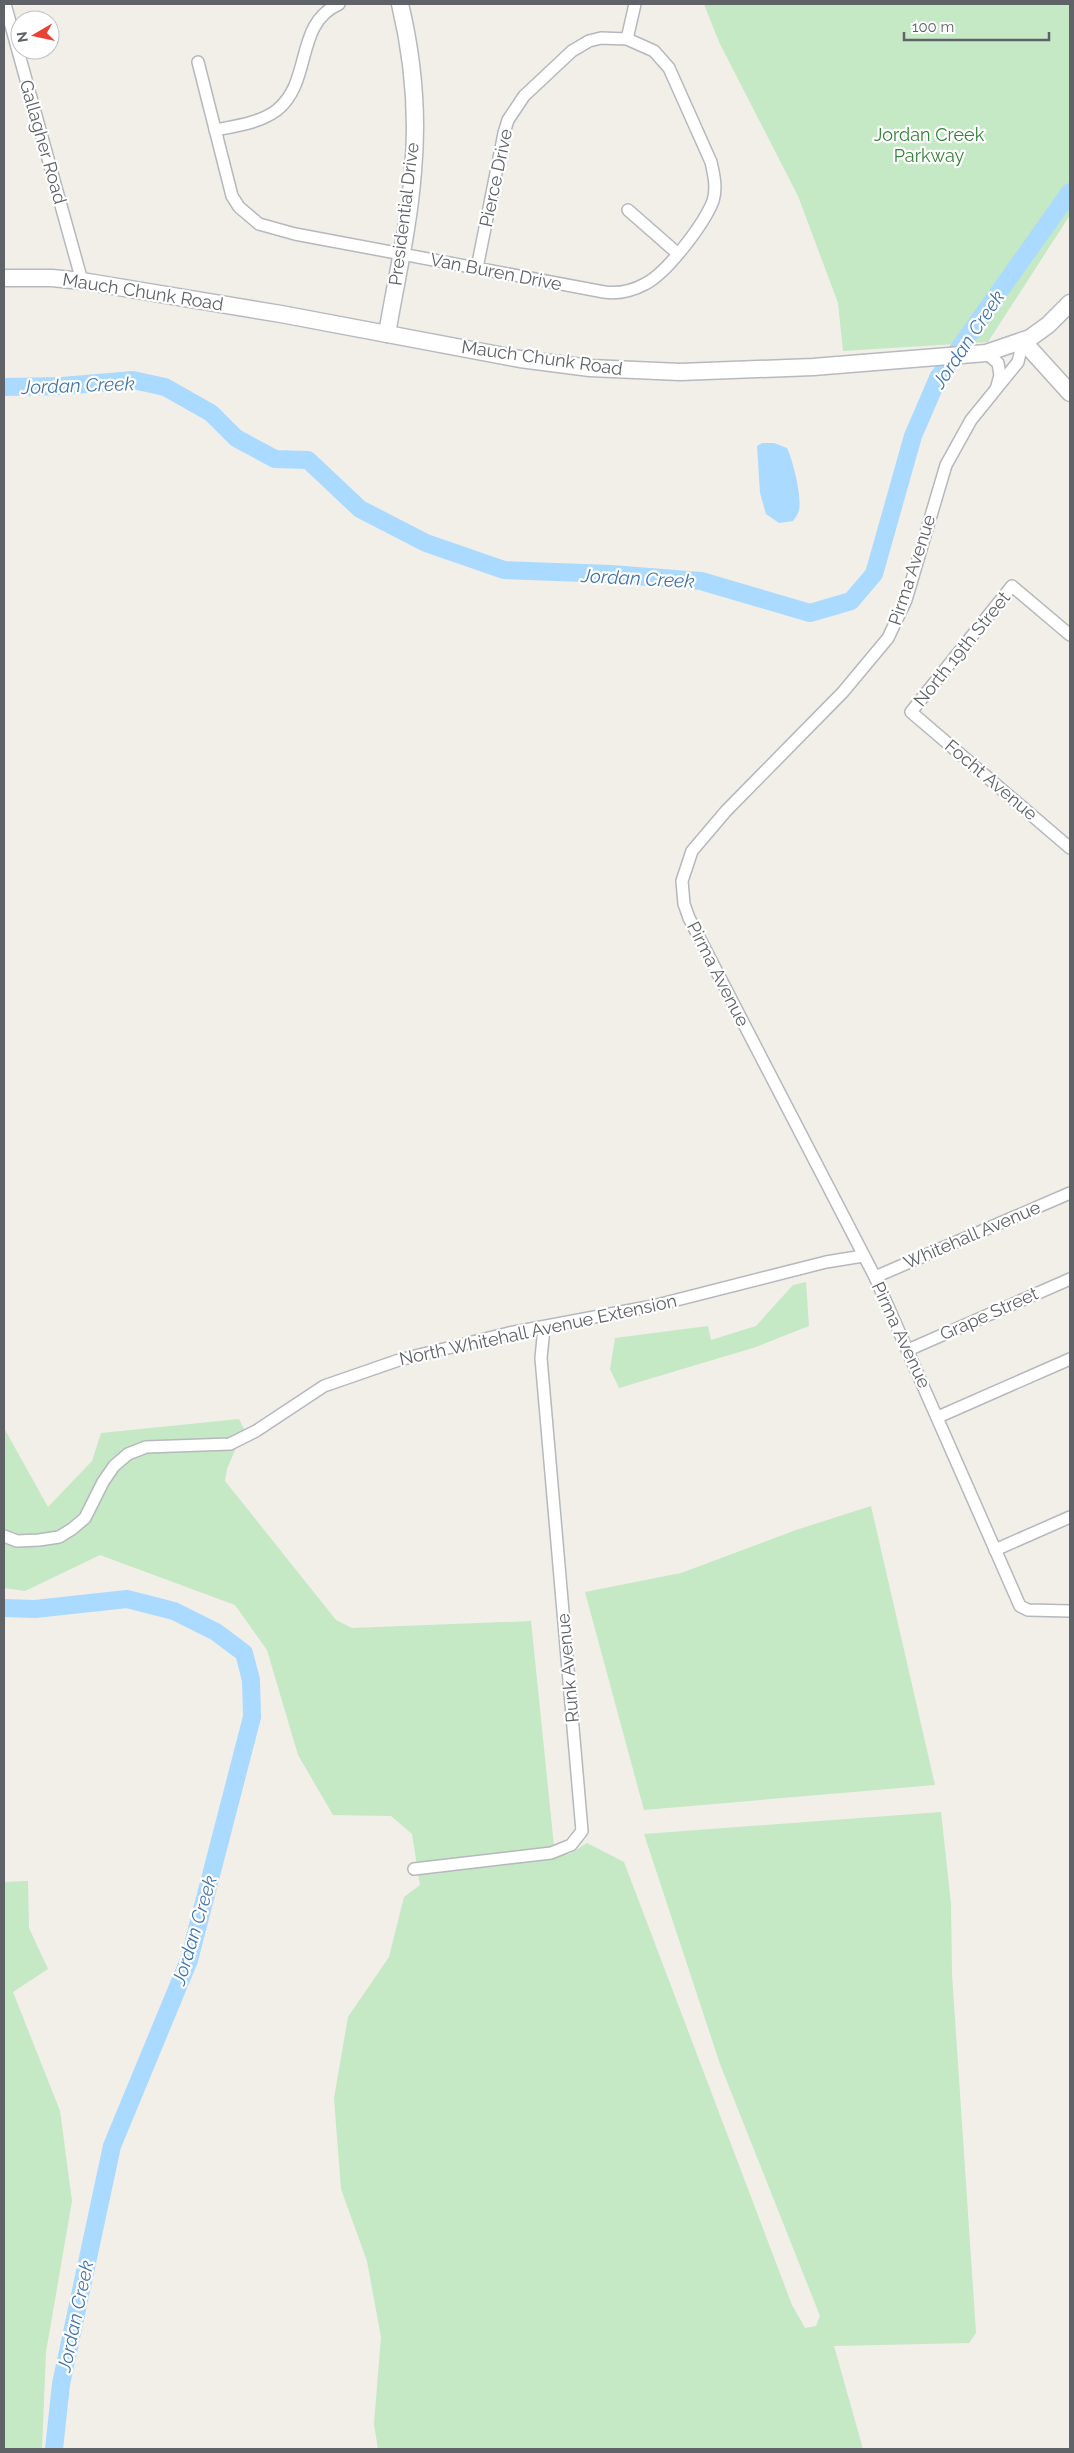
<svg xmlns="http://www.w3.org/2000/svg" width="1074" height="2453" font-family="Raleway,sans-serif">
  <rect width="100%" height="100%" fill="#f1efe8"/>
  <g fill="#c5e8c5">
    <path d="M704,4H1070V215L988,342L843,351L838,303L798,196L719,42Z"/>
    <path d="M806,1282L809,1326L756,1347L619,1388L610,1369L615,1338L708,1326L711,1340L756,1326L793,1285Z"/>
    <path d="M239,1419L244,1429L227,1469L225,1481L336,1620L352,1628L531,1621L555,1856L570,1854L587,1843L624,1862L792,2305L805,2328L816,2326L820,2316L720,2064L644,1834L941,1812L951,1904L952,1974L976,2333L969,2343L834,2346L863,2449H378L374,2424L381,2337L367,2261L341,2189L334,2098L348,2017L389,1957L404,1897L420,1885L412,1834L391,1816L333,1815L298,1755L267,1650L235,1605L100,1555L25,1591L4,1588V1428L48,1507L92,1461L101,1433Z"/>
    <path d="M871,1506L935,1785L644,1810L585,1592L681,1573L796,1530Z"/>
    <path d="M28,1881L29,1928L48,1969L13,1992L60,2111L72,2201L46,2352L42,2449H4V1882Z"/>
  </g>
  <path fill="#aadaff" d="M762,443H774L787,448C793,461 802,496 799,510C798,514 795,518 793,521L779,523L766,514L760,493L757,446Z"/>
  <g fill="none" stroke-linecap="round" stroke-linejoin="round">
    <g stroke="#aadaff" stroke-width="18">
      <path d="M4,387L62,386L133,380L165,387L211,413L236,438L275,459L308,460L360,509L426,543L504,570L611,574L701,581L810,613L851,601L874,574L913,436L938,378L1070,192"/>
      <path d="M4,1608L35,1609L127,1599L174,1611L216,1632L244,1653L251,1680L252,1717L189,1960L112,2146L61,2384L54,2449"/>
    </g>
    <defs>
      <g id="street">
        <path d="M5,4L82,281"/>
        <path d="M627,39L635,4"/>
        <path d="M198,62L232,196L239,207L259,224L295,234L604,292C618,294 632,291 645,284C667,273 704,224 713,201C717,188 714,175 711,162L669,68L654,51L627,39L601,38L589,41L572,51L524,96L508,120L504,133L477,268"/>
        <path d="M215,130C236,126 260,123 277,110C313,81 294,24 339,4"/>
        <path d="M628,210L677,253"/>
        <path d="M1023,341L1018,362L971,420L946,465L906,600L888,638L843,692L726,811L692,851L682,881L684,904L689,918L875,1277L1020,1606L1028,1610L1070,1611"/>
        <path d="M986,353L998,363L1000,375L997,386"/>
        <path d="M1070,635L1012,586L911,712L1070,848"/>
        <path d="M875,1277L1070,1193"/>
        <path d="M908,1350L1070,1279"/>
        <path d="M938,1417L1070,1359"/>
        <path d="M4,1536L17,1541L39,1540L59,1537L72,1529L85,1518L103,1482L114,1466L128,1454L146,1447L230,1444L256,1431L324,1386L399,1360L509,1333L653,1306L826,1262L863,1256"/>
        <path d="M995,1550L1070,1517"/>
        <path d="M414,1869L551,1853L571,1845L582,1831L541,1358L544,1328"/>
      </g>
      <g id="secondary">
        <path d="M4,278H52L82,281L281,314L520,359L590,368L680,372L813,367L986,353L1030,338L1048,325L1070,303"/>
        <path d="M387,334C396,280 409,226 413,171C418,116 413,58 400,4"/>
        <path d="M1023,341L1070,393"/>
      </g>
    </defs>
    <use href="#street" stroke="#b5b8bc" stroke-width="14"/>
    <use href="#secondary" stroke="#b6babf" stroke-width="19"/>
    <use href="#street" stroke="#fff" stroke-width="11"/>
    <use href="#secondary" stroke="#fff" stroke-width="16"/>
  </g>
  <g text-anchor="middle" stroke-width="4.5" stroke-linejoin="round" paint-order="stroke">
    <g font-size="18" fill="#348238" stroke="#fff">
      <text x="929" y="141">Jordan Creek<tspan x="929" dy="21">Parkway</tspan></text>
    </g>
    <g font-size="18" fill="#5f6368" stroke="#fff">
      <text transform="translate(43 142) rotate(74)" y="6">Gallagher Road</text>
      <text transform="translate(496 178) rotate(-78)" y="6">Pierce Drive</text>
      <text transform="translate(404 214) rotate(-83)" y="6">Presidential Drive</text>
      <text transform="translate(496 272) rotate(11)" y="6">Van Buren Drive</text>
      <text transform="translate(143 292) rotate(9)" y="6">Mauch Chunk Road</text>
      <text transform="translate(542 358) rotate(8)" y="6">Mauch Chunk Road</text>
      <text transform="translate(912 570) rotate(-72)" y="6">Pirma Avenue</text>
      <text transform="translate(962 649) rotate(-51)" y="6">North 19th Street</text>
      <text transform="translate(991 780) rotate(40)" y="6">Focht Avenue</text>
      <text transform="translate(718 974) rotate(63)" y="6">Pirma Avenue</text>
      <text transform="translate(972 1235) rotate(-23)" y="6">Whitehall Avenue</text>
      <text transform="translate(989 1314) rotate(-24)" y="6">Grape Street</text>
      <text transform="translate(538 1330) rotate(-12)" y="6">North Whitehall Avenue Extension</text>
      <text transform="translate(901 1335) rotate(65)" y="6">Pirma Avenue</text>
      <text transform="translate(568 1668) rotate(-95)" y="6">Runk Avenue</text>
    </g>
    <g font-size="19" font-style="italic" fill="#4174aa" stroke="#fff">
      <text transform="translate(968 339) rotate(-56)" y="7">Jordan Creek</text>
      <text transform="translate(78 385) rotate(-2)" y="7">Jordan Creek</text>
      <text transform="translate(638 578) rotate(3)" y="7">Jordan Creek</text>
      <text transform="translate(194 1930) rotate(-73)" y="7">Jordan Creek</text>
      <text transform="translate(75 2316) rotate(-78)" y="7">Jordan Creek</text>
    </g>
  </g>
  <rect width="1074" height="2453" fill="none" stroke="#5f6368" stroke-width="10"/>
  <g transform="translate(35 35) rotate(261)"><circle r="24" fill="#ffffff" stroke="#bfc1c3"/>
  <path d="M0-4L9 19L0 12L-9 19Z" fill="#ea4335"/>
  <text y="-8" font-size="14" font-weight="bold" text-anchor="middle" fill="#5f6368">N</text>
  </g>
  <path d="M904 32v8h145v-8" fill="none" stroke="#5f6368" stroke-width="2.5"/>
  <text x="912" y="32" font-size="15" fill="#5f6368" stroke="#ffffff" stroke-width="4" paint-order="stroke">100 m</text>
</svg>
